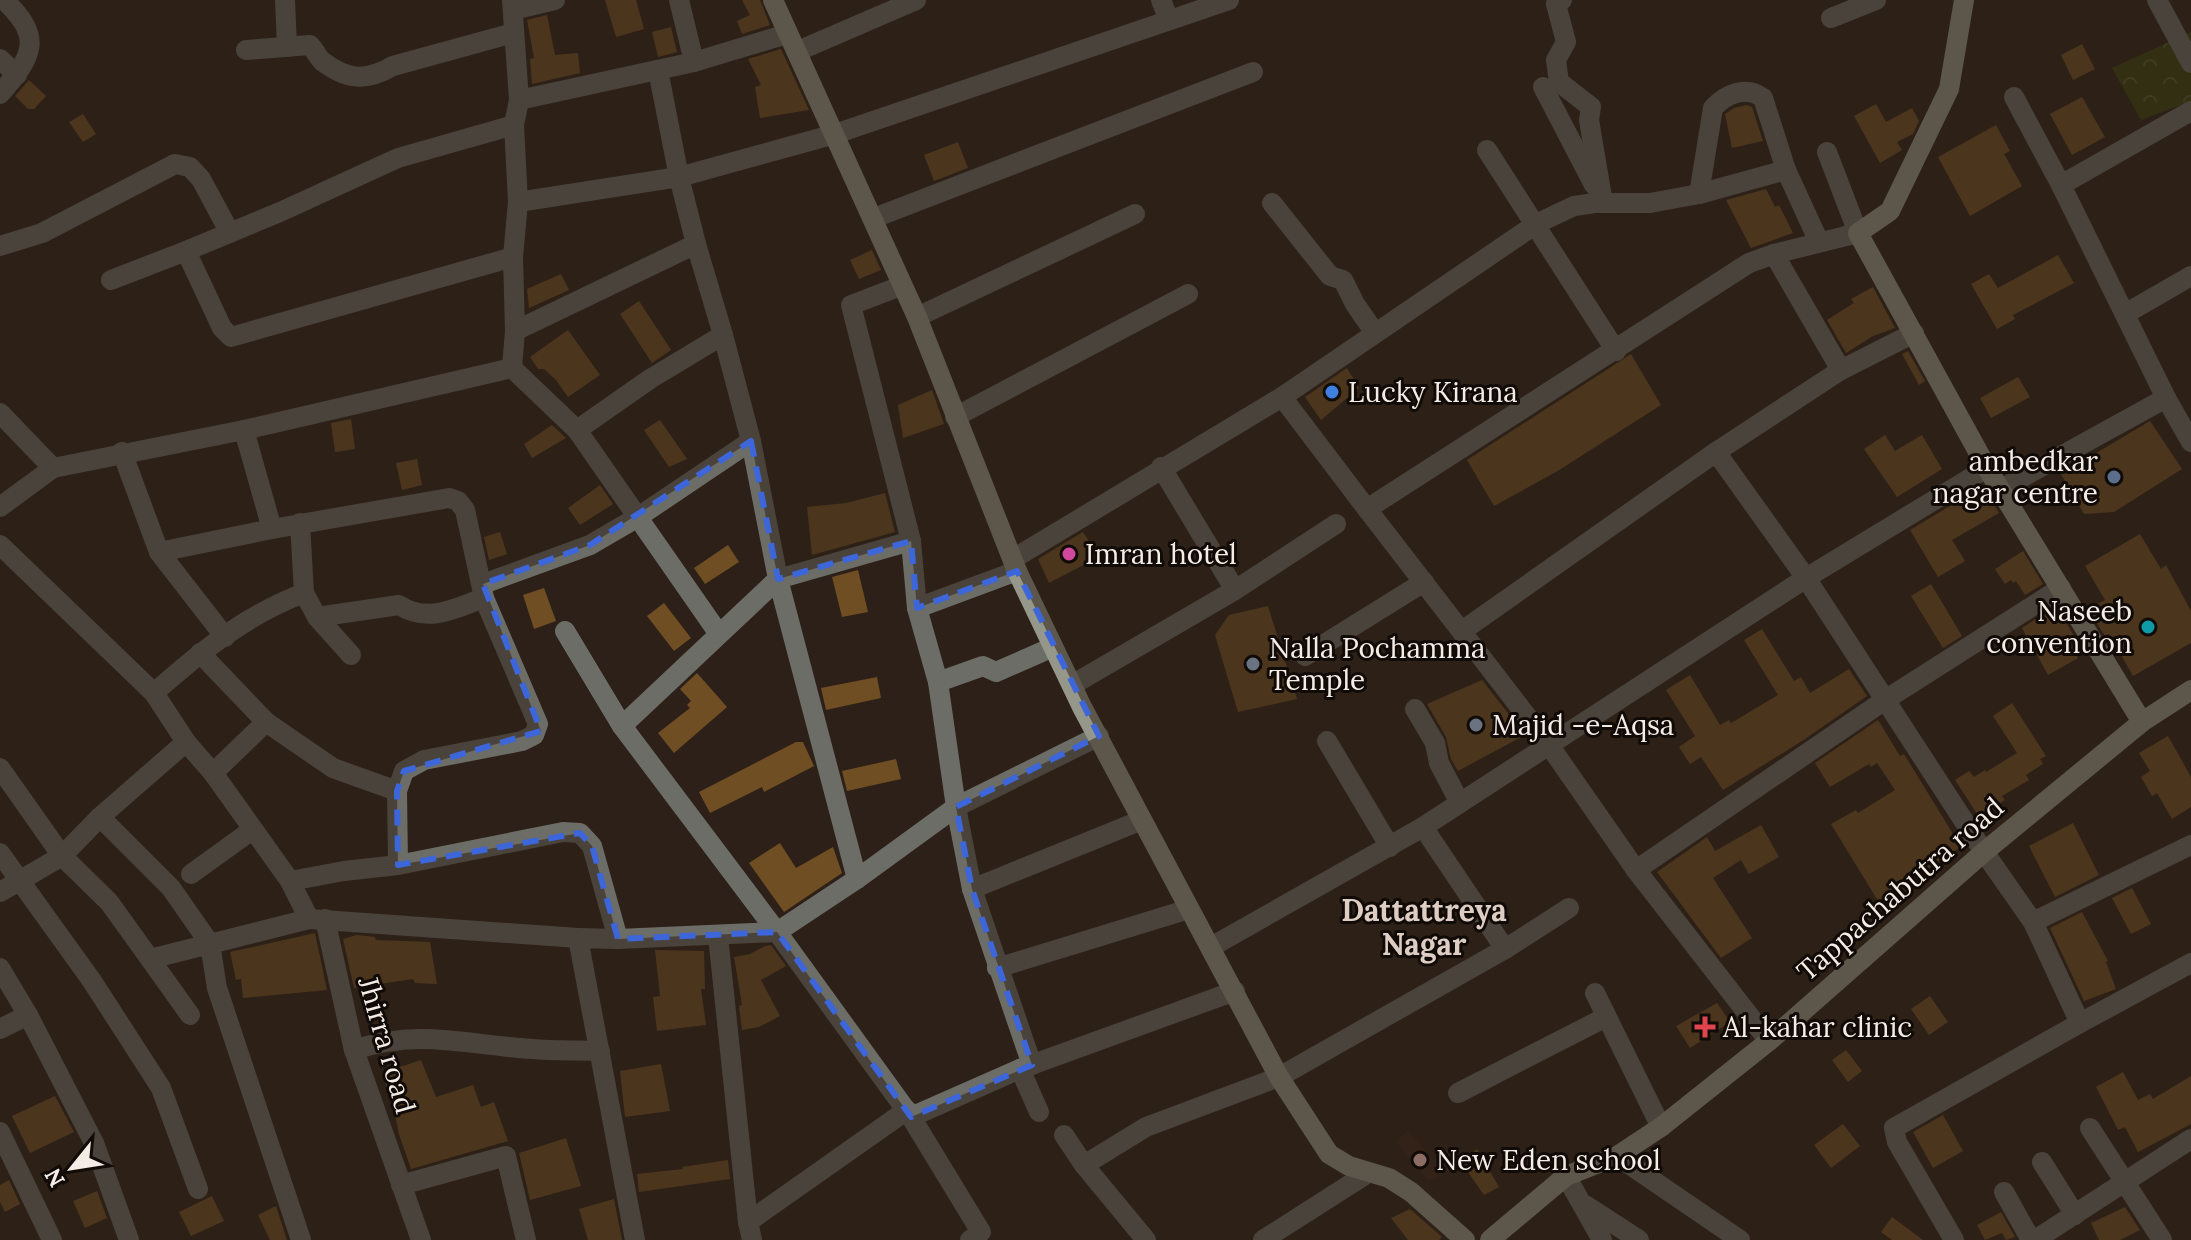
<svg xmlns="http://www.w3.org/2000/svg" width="2191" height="1240" font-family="Lora,serif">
  <defs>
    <pattern id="park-crowns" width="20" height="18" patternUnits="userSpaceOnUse" patternTransform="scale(2)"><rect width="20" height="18" fill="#39420d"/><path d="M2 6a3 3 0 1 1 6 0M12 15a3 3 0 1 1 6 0" fill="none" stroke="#565d30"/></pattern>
  </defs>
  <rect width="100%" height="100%" fill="#2d2018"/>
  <path fill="#382519" d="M1408,1130L1434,1160L1448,1150L1458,1164L1438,1177L1428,1180L1396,1142Z"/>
  <path fill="url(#park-crowns)" d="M2191,32V101L2141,120L2112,68Z"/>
  <g fill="#704e23">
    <path d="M605,0H636L644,29L616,37Z"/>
    <path d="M742,0H760L770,25L742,34L737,21L750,15Z"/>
    <path d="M547,15L555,55L578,53L580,73L532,84L530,59L534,58L527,20Z"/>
    <path d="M671,27L677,52L658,57L652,32Z"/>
    <path d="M2082,44L2095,69L2073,80L2061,55Z"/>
    <path d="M781,49L809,110L760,118L755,87L761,85L748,59Z"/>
    <path d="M29,80L46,96L34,109H28L15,96Z"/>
    <path d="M2082,97L2105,137L2072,155L2050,114Z"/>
    <path d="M1876,104L1886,122L1912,108L1919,121L1913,134L1897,142L1902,150L1880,163L1854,116Z"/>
    <path d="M1747,105L1752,107L1763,141L1732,148L1725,114L1734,108Z"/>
    <path d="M83,114L96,134L83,142L69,122Z"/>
    <path d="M1996,125L2010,151L2004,154L2022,186L1970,216L1938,157Z"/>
    <path d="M958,142L968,168L934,181L924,155Z"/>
    <path d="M1766,189L1775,207L1779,205L1793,233L1751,248L1726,200Z"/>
    <path d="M872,250L881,270L859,279L850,260Z"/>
    <path d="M2058,255L2074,283L2013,315L2015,319L1997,329L1971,284L1989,274L1998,288Z"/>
    <path d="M561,274L569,290L529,308L527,289Z"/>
    <path d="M1873,287L1895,328L1873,336L1846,353L1827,320L1854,303L1851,299Z"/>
    <path d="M639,301L671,350L652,363L620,314Z"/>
    <path d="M568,330L600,375L568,397L556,380L544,369H538L530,357Z"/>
    <path d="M1908,351L1925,381L1919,385L1902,354Z"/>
    <path d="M1631,354L1661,405L1556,472L1494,506L1467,460Z"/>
    <path d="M1347,368L1359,388L1321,420L1305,397Z"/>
    <path d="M2018,377L2030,397L1991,418L1980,398Z"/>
    <path d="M932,390L944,424L903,438L898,405Z"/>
    <path d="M351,419L355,449L335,452L331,423Z"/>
    <path d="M660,420L687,459L669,467L644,430Z"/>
    <path d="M2150,421L2182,469L2114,512L2084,514L2061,474Z"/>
    <path d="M552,425L566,438L532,458L524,444Z"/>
    <path d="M1885,435L1895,451L1922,435L1942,469L1897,497L1864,449Z"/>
    <path d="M417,459L422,485L402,490L396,463Z"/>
    <path d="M600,485L613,504L580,525L568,508Z"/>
    <path d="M1983,486L1999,513L1952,540L1965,561L1938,577L1910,530Z"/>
    <path d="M885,493L895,532L812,555L807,507L846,503Z"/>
    <path d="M500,532L507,554L489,560L484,537Z"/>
    <path d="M1083,532L1099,557L1049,583L1038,559Z"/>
    <path d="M2140,534L2161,569L2166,565L2191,611V643L2133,676L2109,634L2105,636L2088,609L2105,600L2085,566Z"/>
    <path d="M728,545L739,562L705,584L694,568Z"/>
    <path d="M2023,551L2043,584L2025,595L2016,581L2013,583L2011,580L2005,584L1995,569Z"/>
    <path d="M858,570L868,612L842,617L832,577Z"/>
    <path d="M1931,584L1962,636L1943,648L1911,596Z"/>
    <path d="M544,588L556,621L534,629L523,595Z"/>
    <path d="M664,603L691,638L674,651L647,616Z"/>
    <path d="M1268,606L1297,699L1238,712L1215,635L1229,615Z"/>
    <path d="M2056,606L2082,649L2075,653L2078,658L2048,675L2022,628Z"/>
    <path d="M1762,629L1794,681L1801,677L1810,693L1849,669L1867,696L1802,741L1723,790L1701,757L1690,764L1679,747L1695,736L1666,690L1690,675L1720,725L1729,720L1731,723L1778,695L1744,640Z"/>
    <path d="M697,673L727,707L674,753L658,733L690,708L687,705L691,701L680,689Z"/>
    <path d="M877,677L881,698L826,710L821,688Z"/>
    <path d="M1482,680L1525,735L1458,771L1451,759L1446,737L1427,704Z"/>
    <path d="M2012,703L2046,756L2040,759L2043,764L2026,775L2029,780L2002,796L2005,800L1979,817L1955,780L1969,771L1974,777L1985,770L1986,772L2017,753L1993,716Z"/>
    <path d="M1878,720L1900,756L1904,754L1961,847L1878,901L1831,824L1856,810L1858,813L1895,790L1877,763L1871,767L1869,764L1830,787L1815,763Z"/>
    <path d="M2168,736L2191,777V807L2172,819L2157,793L2152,796L2141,777L2150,771L2139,753Z"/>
    <path d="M796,742H803L814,766L764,792L762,787L710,813L699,792Z"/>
    <path d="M896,759L901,779L847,791L842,771Z"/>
    <path d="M2073,823L2099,875L2055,897L2029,846Z"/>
    <path d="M1761,825L1779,857L1749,874L1741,860L1713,878L1752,938L1721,958L1657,872L1707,837L1715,851Z"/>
    <path d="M780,843L796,868L833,847L842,873L784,912L749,863Z"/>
    <path d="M2132,888L2151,924L2131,934L2112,898Z"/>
    <path d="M2082,912L2108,961L2106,962L2116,989L2084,1001L2050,928Z"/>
    <path d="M315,933L327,990L243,998L241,979L236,980L230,952Z"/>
    <path d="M357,935L375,937L376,940L430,942L437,984L415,983L413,979L354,988L343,939Z"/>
    <path d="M771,945L786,966L761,980L780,1016L759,1027L742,1030L739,1006L742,1005L734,957L750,954L765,946Z"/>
    <path d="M655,950L704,951L705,989H701L706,1025L657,1031L653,997L660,996Z"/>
    <path d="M1930,996L1948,1022L1929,1035L1911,1009Z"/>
    <path d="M1717,1003L1730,1022L1690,1048L1676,1026Z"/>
    <path d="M1846,1050L1862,1071L1848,1082L1832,1060Z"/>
    <path d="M421,1060L436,1097L473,1085L481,1107L494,1102L508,1141L411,1169L399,1134L393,1106L382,1073Z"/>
    <path d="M661,1064L670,1111L625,1117L620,1071Z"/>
    <path d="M2123,1072L2138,1100L2150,1094L2153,1099L2191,1076V1124L2138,1152L2125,1127L2118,1130L2096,1087Z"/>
    <path d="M55,1096L74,1132L30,1153L12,1116Z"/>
    <path d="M1943,1115L1963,1151L1933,1168L1913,1132Z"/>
    <path d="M1843,1124L1860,1146L1831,1168L1814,1145Z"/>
    <path d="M566,1138L581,1186L530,1200L519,1153Z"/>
    <path d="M1477,1149L1499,1187L1484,1195L1461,1162Z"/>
    <path d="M728,1160L730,1179L639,1192L637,1174L683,1169L682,1167Z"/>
    <path d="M9,1180L20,1204L5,1212L0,1202V1185Z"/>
    <path d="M97,1191L107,1218L85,1228L73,1201Z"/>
    <path d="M212,1196L224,1221L191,1236L179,1212Z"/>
    <path d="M614,1199L622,1240H588L579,1209Z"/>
    <path d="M276,1206L287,1240H270L258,1215Z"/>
    <path d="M2125,1207L2140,1230L2120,1240H2099L2091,1223Z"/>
    <path d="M1410,1209L1442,1237L1439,1240H1408L1391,1218Z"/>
    <path d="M2001,1212L2015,1237L2006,1240L2002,1233L1985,1240L1977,1225Z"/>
    <path d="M1892,1217L1923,1240H1892L1881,1232Z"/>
  </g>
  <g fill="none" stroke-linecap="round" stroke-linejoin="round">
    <g stroke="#6c6d66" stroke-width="20">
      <path d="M285,0L287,47"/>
      <path d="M512,0L519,100L514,125L518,202L513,257L515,331L512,368L577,430L650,379L723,335L751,441L778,579L622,726"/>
      <path d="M679,0L694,62"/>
      <path d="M1161,0L1169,20"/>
      <path d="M1562,0L1556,4L1566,42L1556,60L1559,82L1591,107L1589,120L1603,203"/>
      <path d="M2157,0L2191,63"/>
      <path d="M513,10L555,0"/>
      <path d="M1831,18L1876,0"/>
      <path d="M246,50L310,45C315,50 317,56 322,61C347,80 365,82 393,66L513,33"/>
      <path d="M798,51L916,0"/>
      <path d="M0,59L17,75"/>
      <path d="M658,70L679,177L696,244"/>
      <path d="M1543,87L1594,185"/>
      <path d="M0,94C33,56 44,38 4,0"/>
      <path d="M2014,97L2061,185"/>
      <path d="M519,100L694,62L787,34"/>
      <path d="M2191,111L2061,185L2166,398L2191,442"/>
      <path d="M1487,150L1616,351"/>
      <path d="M1699,194L1713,108C1726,94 1746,85 1763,98L1786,170"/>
      <path d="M518,202L679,177L835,134L1229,0"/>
      <path d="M1272,203L1330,276L1343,280L1355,304L1375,333"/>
      <path d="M874,218L1253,72"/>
      <path d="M0,246L42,233L175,164L190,167L201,179L230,233"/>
      <path d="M186,251L280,212L398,158L514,125"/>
      <path d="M1774,254L1858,233L1827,152"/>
      <path d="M111,280L186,251L222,328L231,337L513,257"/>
      <path d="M901,286L851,305L911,541L917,608L938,682L956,807L972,889L1032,1065"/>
      <path d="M2125,314L2191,276"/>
      <path d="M917,317L1135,214"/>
      <path d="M515,331L696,244L723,335"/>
      <path d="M1282,397L1536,224L1574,206L1595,203H1650L1699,194L1786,170L1819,242"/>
      <path d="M0,413L53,468"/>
      <path d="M955,417L1188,294"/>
      <path d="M244,430L272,529L449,498L458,501L465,510L484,598L538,724L534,735L522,741L424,760L404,771L397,791L398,865"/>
      <path d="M577,430L719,634"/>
      <path d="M122,452L159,552"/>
      <path d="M1716,452L1806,578L1984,852L2033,922L2080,1023L2191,963"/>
      <path d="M1161,467L1235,590"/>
      <path d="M2001,489L2166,398"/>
      <path d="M0,507L53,468L244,430L512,368"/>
      <path d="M1367,509L1549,745L1636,870L1769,1041"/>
      <path d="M300,523L304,593L317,617L351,655"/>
      <path d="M0,545L154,693L186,742L213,773L290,881L309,919L578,938"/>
      <path d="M1013,559L1282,397L1367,509L1749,263L1774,254L1841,370"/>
      <path d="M483,584L590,545L638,517L751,441"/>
      <path d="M917,608L1017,571"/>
      <path d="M317,617L399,605C428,624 455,608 484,598"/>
      <path d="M565,631L622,726L777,932L911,1117L1020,1069L1235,991"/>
      <path d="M1462,631L1716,452L1841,370L1914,333"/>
      <path d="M225,637L159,552L272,529"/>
      <path d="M200,653L266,722L213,773"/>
      <path d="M1305,656L1424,582"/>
      <path d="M938,682L983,666L996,672L1053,647"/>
      <path d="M1072,685L1235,590L1336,524"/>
      <path d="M154,693C200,652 246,615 304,593"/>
      <path d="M1415,709L1435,743L1439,763L1460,803"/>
      <path d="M266,722L333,768L397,791"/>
      <path d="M1327,741L1390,847"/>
      <path d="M0,768L62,856L109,902L150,959"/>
      <path d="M100,817L171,888L210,944L217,988L301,1240"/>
      <path d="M1423,827L1505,949"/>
      <path d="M0,853L92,981L161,1088L198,1189"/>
      <path d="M1636,870L1885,700L2061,588"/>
      <path d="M191,874L252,830"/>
      <path d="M857,879L778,579L911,541"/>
      <path d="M290,881L344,871L398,865L563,832L580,833L592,846L618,939"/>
      <path d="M972,889L1142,820"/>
      <path d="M0,892L62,856L100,817L186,742"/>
      <path d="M325,919L354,1050L421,1240"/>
      <path d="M2033,922L2191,845"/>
      <path d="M718,936L748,1222L752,1240"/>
      <path d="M1211,947L1423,827L1806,578L1987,468"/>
      <path d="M0,968L28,1015L94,1143L129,1240"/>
      <path d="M997,968L1189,909"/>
      <path d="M1595,993L1661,1127"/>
      <path d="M190,1015L150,959L309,919"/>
      <path d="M0,1029L28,1015"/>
      <path d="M354,1050C420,1028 466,1045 532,1049C554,1051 577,1050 600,1051"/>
      <path d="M1020,1069L1039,1112"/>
      <path d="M1458,1093L1606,1017"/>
      <path d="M911,1117L981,1232L970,1240"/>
      <path d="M2090,1128L2162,1240"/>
      <path d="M0,1132L52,1240"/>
      <path d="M1064,1135L1084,1165L1146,1240"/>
      <path d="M1617,1156L1740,1240"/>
      <path d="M2042,1162L2075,1215"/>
      <path d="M1084,1165L1146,1127L1279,1077L1505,949L1569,908"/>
      <path d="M1566,1176L1602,1240"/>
      <path d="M401,1185L506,1156L526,1240"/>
      <path d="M2004,1192L2031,1240"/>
      <path d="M1585,1205L1639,1240"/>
      <path d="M748,1222L907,1110"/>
      <path d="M635,1240L578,938L618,939L777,932L857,879L956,807L1099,736"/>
      <path d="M1263,1240L1368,1173"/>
      <path d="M1954,1240L1897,1142L1894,1128L2080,1023"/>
      <path d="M2035,1240L2191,1139"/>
    </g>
    <g stroke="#95978b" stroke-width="20">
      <path d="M773,0L917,317L1017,571L1082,707L1279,1077L1329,1154L1349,1166L1389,1178L1411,1192L1465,1240"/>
      <path d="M1964,0L1949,89L1890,211L1858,233L1987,468L2142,722"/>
      <path d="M1490,1240L1566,1176L1617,1156L1661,1127L1769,1041L1984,852L2142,722L2191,690"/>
    </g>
  </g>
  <path d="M0 0H2191V1240H0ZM751,441L778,579L911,541L917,608L1017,571L1099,736L956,807L972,889L1032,1065L911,1117L777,932L618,939L592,846L580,833L398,865L397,791L404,771L541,731L483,584L590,545Z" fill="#2d2018" fill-opacity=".55" fill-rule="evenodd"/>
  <path fill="none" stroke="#3d66da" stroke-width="6" stroke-dasharray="16 10" stroke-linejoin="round" d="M751,441L778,579L911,541L917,608L1017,571L1099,736L956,807L972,889L1032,1065L911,1117L777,932L618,939L592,846L580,833L398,865L397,791L404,771L541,731L483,584L590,545Z"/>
  <circle fill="#3f7fe0" stroke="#110b08" stroke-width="3" cx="1332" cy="392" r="8"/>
  <circle fill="#5c6f8a" stroke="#110b08" stroke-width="3" cx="2114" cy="477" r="8"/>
  <circle fill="#d1479c" stroke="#110b08" stroke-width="3" cx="1069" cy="554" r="8"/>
  <circle fill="#0f9aa8" stroke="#110b08" stroke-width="3" cx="2148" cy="627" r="8"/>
  <g fill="#6b7280" stroke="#110b08" stroke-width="3">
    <circle cx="1253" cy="664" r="8"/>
    <circle cx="1476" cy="725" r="8"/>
  </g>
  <path fill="#e0444e" stroke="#110b08" stroke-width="3" d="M1701 1015h8v8h8v8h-8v8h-8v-8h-8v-8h8z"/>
  <circle fill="#8d6e63" stroke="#110b08" stroke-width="3" cx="1420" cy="1160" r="8"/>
  <g text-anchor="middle" stroke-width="6" stroke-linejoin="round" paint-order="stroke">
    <g font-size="28" fill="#f5ece6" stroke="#110b08" text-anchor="start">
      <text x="1348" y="402">Lucky Kirana</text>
      <text x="2098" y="471" text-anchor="end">ambedkar<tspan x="2098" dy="32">nagar centre</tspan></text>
      <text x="1085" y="564">Imran hotel</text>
      <text x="2132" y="621" text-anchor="end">Naseeb<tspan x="2132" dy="32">convention</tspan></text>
      <text x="1269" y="658">Nalla Pochamma<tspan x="1269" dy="32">Temple</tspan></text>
      <text x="1492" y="735">Majid -e-Aqsa</text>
      <text x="1723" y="1037">Al-kahar clinic</text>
      <text x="1436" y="1170">New Eden school</text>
    </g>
    <g font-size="28" fill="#f5ece6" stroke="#110b08">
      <text transform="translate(1900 889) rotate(-41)" y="10">Tappachabutra road</text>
      <text transform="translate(387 1045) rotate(74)" y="10">Jhirra road</text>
    </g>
    <g font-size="30" font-weight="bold" fill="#decdc2" stroke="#110b08">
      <text x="1424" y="921">Dattattreya<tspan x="1424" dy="34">Nagar</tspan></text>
    </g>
  </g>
  <g transform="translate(72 1168) rotate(240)" stroke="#110b08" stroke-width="6" paint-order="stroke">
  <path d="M0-6L14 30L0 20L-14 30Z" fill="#f5ece6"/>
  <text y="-12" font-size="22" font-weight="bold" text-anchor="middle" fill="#f5ece6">N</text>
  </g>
</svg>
